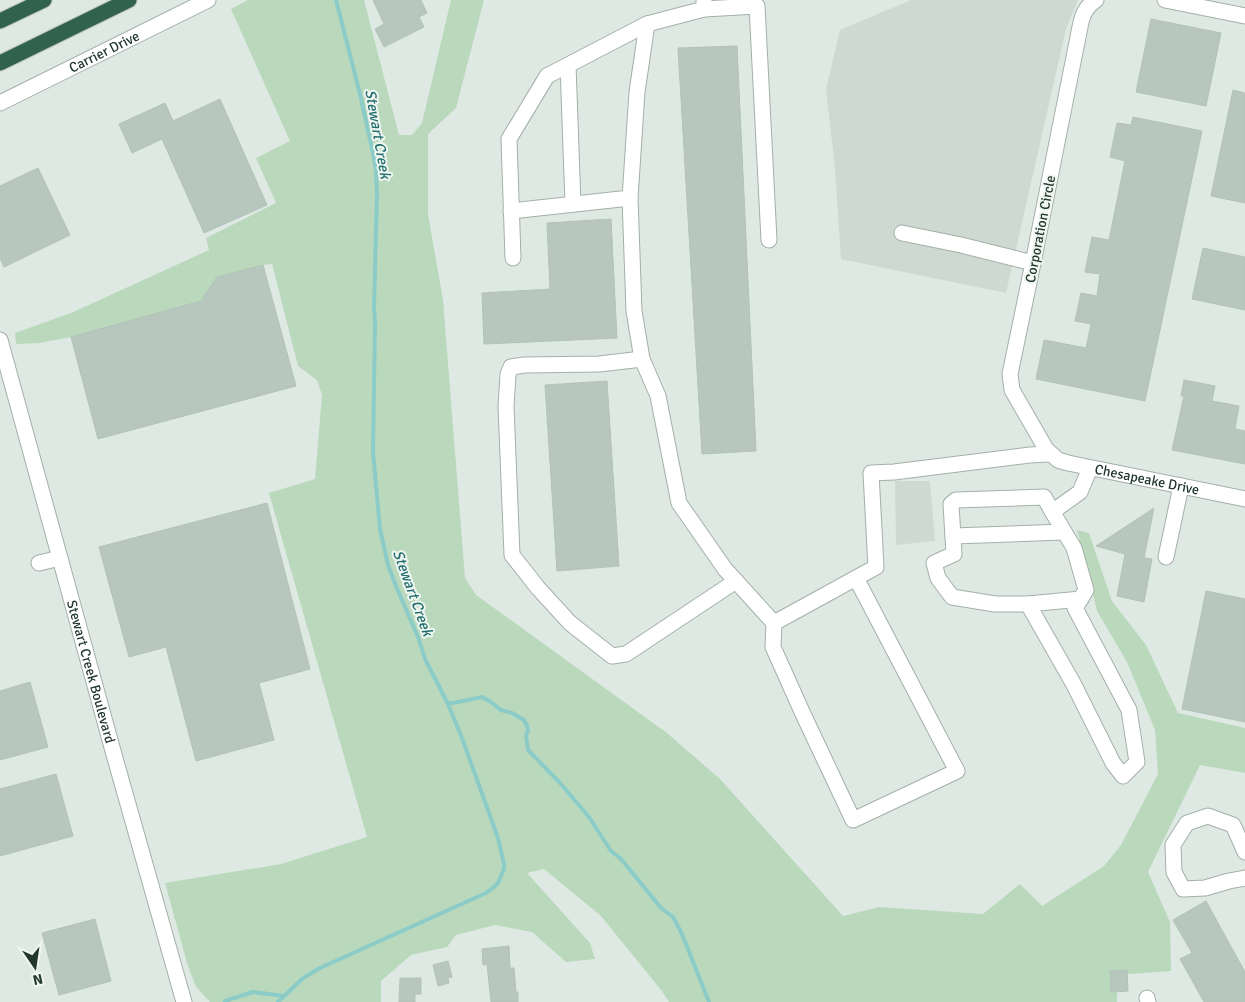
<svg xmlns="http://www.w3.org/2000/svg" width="1245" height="1002" font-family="Signika,sans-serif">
  <rect width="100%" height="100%" fill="#dfe9e3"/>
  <g fill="#ced9d2">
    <path d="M911,0H1078L1066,29L1006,293L841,259L835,169L826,89L840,30Z"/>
    <path d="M895,481H930L935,541L896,545Z"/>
  </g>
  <path fill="#bad9bc" d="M248,0H364L399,135H412L422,123L451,0H484L456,108L428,134V214L443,300L465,578L476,595L667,733L720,779L843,916L879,907L983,914L1020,884L1042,906L1104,866L1121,845L1158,774L1155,730L1127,662L1097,611L1077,530L1089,533L1112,601L1146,645L1178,713L1245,728V773L1200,765L1148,872L1170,922L1171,971L1117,975V1002H669L661,990L601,916L544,869L527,873L590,943L595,959L566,962L532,932L495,925L456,935L447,947L411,955L381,981V1002H210L196,987L187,963L165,883L281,864L367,837L269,493L315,479L322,395L317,380L298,366L272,264L263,265L218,277L201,301L71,337L39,343L16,344L15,333L71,313L209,250L206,238L276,203L256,158L290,141L231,9Z"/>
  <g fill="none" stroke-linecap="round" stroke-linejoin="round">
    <g stroke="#8bcbc8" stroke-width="4">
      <path d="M448,704L482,697L491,702L501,710L512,713L524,720L527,726L528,731L526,736L528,750L561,784L589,817L611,851L620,858L626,865L661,908L673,917L681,932L690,954L709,1002"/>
      <path d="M225,1001L253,992L284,996"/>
      <path d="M278,1002L303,978L320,968L486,893L494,887L498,883L504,869V864L498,838L462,738L448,704L425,659L418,637L396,586L388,565L380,529L373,452L375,322L374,308L377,193L376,171L373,153L360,94L336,0"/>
    </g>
  </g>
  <g fill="#b8c7be" stroke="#b2c2b9">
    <path d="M373,0H421L427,13L419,17L424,27L384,47L375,29L384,24Z"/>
    <path d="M1151,19L1221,33L1206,106L1136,92Z"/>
    <path d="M737,46L756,451L702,454L678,48Z"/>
    <path d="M1233,90L1245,93V203L1211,196Z"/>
    <path d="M220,99L267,205L204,233L162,139L132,153L119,124L165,103L173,121Z"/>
    <path d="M1133,117L1202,131L1145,401L1036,379L1044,340L1086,348L1091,324L1075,321L1081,293L1097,296L1100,274L1085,272L1092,237L1109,240L1125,161L1110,157L1117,123L1131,125Z"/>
    <path d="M38,168L70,235L4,267L0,258V186Z"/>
    <path d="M611,219L617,338L484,344L482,293L550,289L547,223Z"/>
    <path d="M1203,248L1245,257V310L1192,299Z"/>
    <path d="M263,265L296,386L98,439L71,337L201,301L217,277Z"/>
    <path d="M1184,380L1215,386L1212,401L1239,406L1235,429L1245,431V464L1172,450L1184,396H1181Z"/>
    <path d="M607,381L619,566L557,571L545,385Z"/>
    <path d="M267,503L310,669L259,683L274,740L196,761L166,647L129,657L99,547Z"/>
    <path d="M1154,508L1144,558L1152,559L1144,602L1117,596L1125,554L1096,546Z"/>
    <path d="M1206,591L1245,599V722L1182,709Z"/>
    <path d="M30,682L48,747L0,760V691Z"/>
    <path d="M56,774L73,836L0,856V789Z"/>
    <path d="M1206,901L1245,972V1002H1204L1180,959L1192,953L1173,920Z"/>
    <path d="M95,919L111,981L59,995L42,933Z"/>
    <path d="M509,946L510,968H514L516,992H518V1002H491L487,964L483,965L482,949Z"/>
    <path d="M448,961L452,977L448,978L449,983L438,986L433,965Z"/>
    <path d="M1127,970L1128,991L1111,992L1110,971Z"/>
    <path d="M400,978H421V994H415V1002H399Z"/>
  </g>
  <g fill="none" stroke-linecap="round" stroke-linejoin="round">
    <defs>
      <g id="minor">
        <path d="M704,0V9L647,24L637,92L630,198L634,311L642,359L658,396L679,503L725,569L774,623L876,567L871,473L894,472L1030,455L1049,454"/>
        <path id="s1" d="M1096,0C1088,5 1083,13 1081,22L1033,263L1010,374L1012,390L1046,449L1058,460L1068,463L1245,499"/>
        <path d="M1165,0L1245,16"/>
        <path d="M704,9L757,6L769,240"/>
        <path d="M568,65L573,204"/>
        <path id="s2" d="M0,103L208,0"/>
        <path d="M511,211L630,198"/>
        <path d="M902,233L961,245L1033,263"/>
        <path d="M513,258L509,139L547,76L647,24"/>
        <path id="s3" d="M0,340L113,751L184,1002"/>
        <path d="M642,359L599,364L524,365L511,367L508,374L506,406L512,555L538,588L570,623L612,656L626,654L736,581"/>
        <path d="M1053,513L1044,497L956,500L951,504L954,554L934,563L938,578L952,597L995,604H1028L1073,683L1113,763L1123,776L1137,762L1129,710L1075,608L1086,590L1074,548L1053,513L1059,507L1080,492L1090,468"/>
        <path d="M953,536L1064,532"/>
        <path d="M1166,557L1181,486"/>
        <path d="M39,563L60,558"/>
        <path d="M1028,604L1081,599"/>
        <path d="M774,623L773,647L803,714L853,820L957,771L856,578"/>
        <path d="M1245,852L1233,825L1208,816L1187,823L1173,845L1174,872L1183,889L1205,888L1229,881L1245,878"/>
        <path d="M1147,998L1148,1002"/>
      </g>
      <g id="highway">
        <path d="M0,21L44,0"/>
        <path d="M0,63L129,0"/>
      </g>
    </defs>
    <use href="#minor" stroke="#a3b0a9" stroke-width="17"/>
    <use href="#highway" stroke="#bdc3c0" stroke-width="17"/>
    <use href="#minor" stroke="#fff" stroke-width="15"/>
    <use href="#highway" stroke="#30624e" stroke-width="15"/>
  </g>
  <g text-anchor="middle" stroke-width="4" stroke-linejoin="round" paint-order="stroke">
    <g font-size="14" fill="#22382e" stroke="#eff6f1">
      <text dy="5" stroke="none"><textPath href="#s2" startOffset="116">Carrier Drive</textPath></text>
      <text transform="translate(1040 229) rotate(-79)" y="5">Corporation Circle</text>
      <text dy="5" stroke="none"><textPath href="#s1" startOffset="578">Chesapeake Drive</textPath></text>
      <text dy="5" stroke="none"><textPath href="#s3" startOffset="344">Stewart Creek Boulevard</textPath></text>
    </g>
    <g font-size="15" font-style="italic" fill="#216e6c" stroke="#eff6f1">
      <text transform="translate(378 134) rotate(80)" y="5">Stewart Creek</text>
      <text transform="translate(413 593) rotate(70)" y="5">Stewart Creek</text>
    </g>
  </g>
  <g transform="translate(35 967) rotate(167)" stroke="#eff6f1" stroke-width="4" paint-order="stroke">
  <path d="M0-4L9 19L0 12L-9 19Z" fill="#22382e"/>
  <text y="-8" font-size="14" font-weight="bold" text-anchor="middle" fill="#22382e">N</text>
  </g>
</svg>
